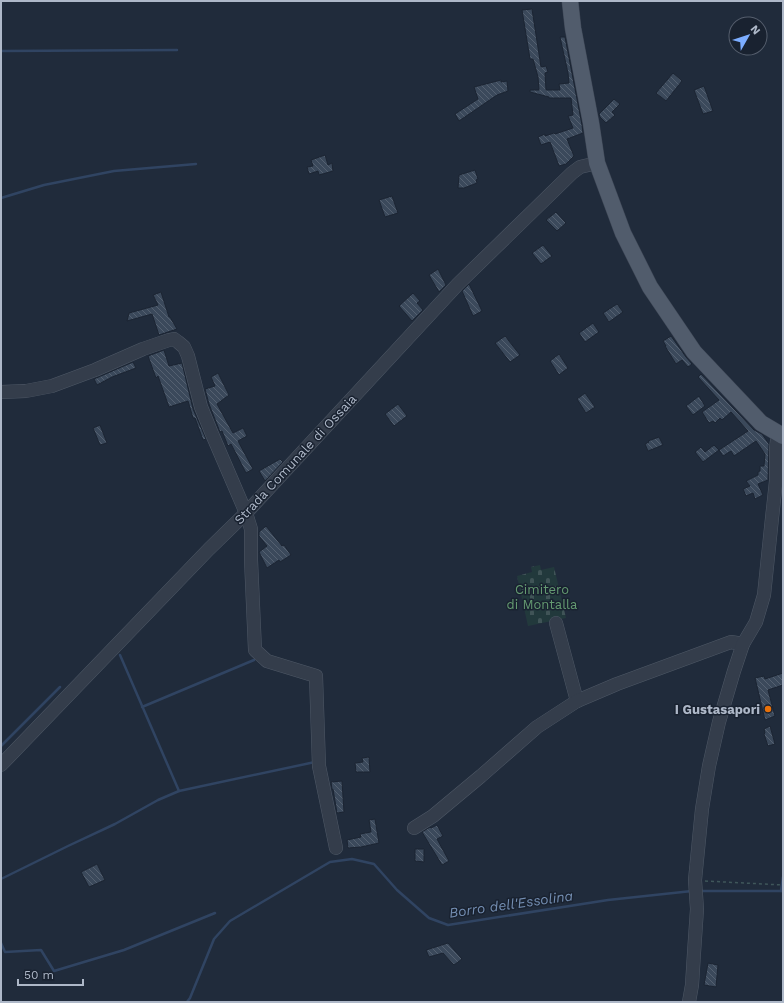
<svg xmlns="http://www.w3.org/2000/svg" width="784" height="1003" font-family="'Work Sans',sans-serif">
  <defs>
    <pattern id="cemetery-stones" width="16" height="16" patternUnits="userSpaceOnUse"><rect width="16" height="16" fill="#22393c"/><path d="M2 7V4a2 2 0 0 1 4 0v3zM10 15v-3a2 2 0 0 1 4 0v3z" fill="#405457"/></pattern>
    <pattern id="building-back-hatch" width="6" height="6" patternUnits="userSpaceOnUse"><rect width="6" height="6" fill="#3b495b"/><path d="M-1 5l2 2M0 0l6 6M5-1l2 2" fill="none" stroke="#556171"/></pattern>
  </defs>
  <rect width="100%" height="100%" fill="#202b3b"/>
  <path fill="url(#cemetery-stones)" d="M540,565L541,570L554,567L566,618L528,626L517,576L532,572L531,567Z"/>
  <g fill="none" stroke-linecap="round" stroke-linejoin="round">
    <g stroke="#304462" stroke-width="2.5">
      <path d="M1,51L177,50"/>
      <path d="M1,198L44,185L114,171L196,164"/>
      <path d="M120,655L179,791"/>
      <path d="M142,707L254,660"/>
      <path d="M1,746L60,687"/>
      <path d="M1,879L68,846L115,824L158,800L179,791L315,762"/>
      <path d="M701,891H783"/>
      <path d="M781,891L783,877"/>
      <path d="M1,943L5,952L41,950L54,971L124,950L215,913"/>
      <path d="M187,1002L190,998L214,939L230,921L330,862L352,859L374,864L397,890L429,918L448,925L608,900L692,891"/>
    </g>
  </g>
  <g fill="url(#building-back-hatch)" stroke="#1b2432">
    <path d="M532,9L541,67L546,66L548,72L545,73L546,90H560L559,84L569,83L568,73L560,37H565L582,125L583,133L567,139L574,156L566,164L559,166L550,142L541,145L538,137L545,134V136L554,133L555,134L573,128L568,116L573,115L571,98H549V97L530,92V90H539L538,77L533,59H530L522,10Z"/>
    <path d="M673,73L682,81L666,101L656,93Z"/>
    <path d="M501,80V82L507,81L508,91L497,95L459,121L455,114L478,99L474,87Z"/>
    <path d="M704,86L713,111L703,114L694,90Z"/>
    <path d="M614,99L620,104L612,112L615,115L606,123L600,117L599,114Z"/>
    <path d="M325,155L328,165L332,163L333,171L319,175L318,171L309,174L307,167L313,166L311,160Z"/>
    <path d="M475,170L478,179L476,180L477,183L464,188H458L459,175Z"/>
    <path d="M392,196L398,213L385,217L379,200Z"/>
    <path d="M556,212L566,223L557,231L546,220Z"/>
    <path d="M543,245L552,256L541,264L532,253Z"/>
    <path d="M438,269L446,285L439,292L429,275Z"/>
    <path d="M469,284L482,311L473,316L462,291Z"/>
    <path d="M161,292L169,317H170L177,329L159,335L152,314L127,321L129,313L158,305L153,295Z"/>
    <path d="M413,293L420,301L417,303L423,310L412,321L399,306Z"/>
    <path d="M617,304L623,312L609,322L603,313Z"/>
    <path d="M593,323L599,332L585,342L579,333Z"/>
    <path d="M505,336L520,355L510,362L495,343Z"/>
    <path d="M671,336L686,357L692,364L688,367L682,360L676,364L665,346H666L663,341Z"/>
    <path d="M164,350L169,366L182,363L193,409L206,439L203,440L195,418H193L188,401L169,407L158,376L156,378L148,356Z"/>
    <path d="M559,354L568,368L559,375L550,361Z"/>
    <path d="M133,362L136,368L112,377L97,385L94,379Z"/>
    <path d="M218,373L229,395L217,404L233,433L243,428L247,436L238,441L253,469L246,473L231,444L228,446L222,431L220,432L209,404L205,389L215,386L211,377Z"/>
    <path d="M701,374L754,430L762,434L769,444L768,480L758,484L763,495L755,499L753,493L746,496L743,489L750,486L746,481L758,475V472L760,471V466H764L765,454L756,441L734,456L731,451L723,456L719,450L748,431L731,412L722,420L720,418L715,423L713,421L709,423L702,412L719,400L698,377Z"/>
    <path d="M585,393L595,407L586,413L577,399Z"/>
    <path d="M699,396L705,406L693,415L686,406Z"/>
    <path d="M398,404L407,416L394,426L385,414Z"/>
    <path d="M100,425L107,443L100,445L93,428Z"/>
    <path d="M659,437L663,445L648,451L645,444L649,442L648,441Z"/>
    <path d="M714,445L719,450L703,462L695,452L701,447L705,452Z"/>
    <path d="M280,459L283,462L265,481L259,471Z"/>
    <path d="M266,526L282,546L284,545L291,555L280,562L279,560L267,568L259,552L267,546L259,536V532Z"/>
    <path d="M783,673V685L768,690L775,716L765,720L755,678L764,676L765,679Z"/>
    <path d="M770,726L775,744L768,746L764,734L765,733L764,729Z"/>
    <path d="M369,757L370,772H356L355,763L363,762L362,758Z"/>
    <path d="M342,781L344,812L337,813L333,789H332L331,782Z"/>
    <path d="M375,819L379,843L361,847L348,848L347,840L361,837L360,834L371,832L369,820Z"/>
    <path d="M437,825L443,836L437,839L449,861L442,865L422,832L430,827L431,828Z"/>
    <path d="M415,849H424V862L415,861Z"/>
    <path d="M97,864L105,880L89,887L81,872Z"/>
    <path d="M448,943L462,959L454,965L443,953L429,957L426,950Z"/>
    <path d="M708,963L718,965L716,987L704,985Z"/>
  </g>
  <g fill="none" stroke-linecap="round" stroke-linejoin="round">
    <defs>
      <g id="minor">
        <path d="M1,392L26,391L52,386L95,370L143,349L169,340L174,339L178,342L184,347L188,356L201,407L212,434L246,513L251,529V560L255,650L267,661L316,676L319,766L336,848"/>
        <path d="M556,623L577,701"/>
        <path d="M1,765L209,549L246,513L458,284L572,173L580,167L597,163"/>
        <path d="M414,828L433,816L481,776L537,727L577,701L617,684L731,642L743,644"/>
        <path d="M689,1002L692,985L694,953L697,909L695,880L702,809L709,766L719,722L734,671L743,644L756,622L764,595L772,518L776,481V448L778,434"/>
      </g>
      <path id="major" d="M570,1L573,28L591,123L597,163L623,233L650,287L694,352L761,423L783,436"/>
    </defs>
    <use href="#minor" stroke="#4e5866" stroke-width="14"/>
    <use href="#major" stroke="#3d4655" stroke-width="17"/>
    <path stroke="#3f565a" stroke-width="1.5" stroke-dasharray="3 3" stroke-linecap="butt" d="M705,881L783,885"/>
    <use href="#minor" stroke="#343d4b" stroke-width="13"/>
    <use href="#major" stroke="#515c6c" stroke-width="16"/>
  </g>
  <circle fill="#e8710a" stroke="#192230" stroke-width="1.5" cx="768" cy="709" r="4"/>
  <g text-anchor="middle" stroke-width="3" stroke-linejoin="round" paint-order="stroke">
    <g font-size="13" fill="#aeb8c8" stroke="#192230">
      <text transform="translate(295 459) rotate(-47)" y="5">Strada Comunale di Ossaia</text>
    </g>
    <g font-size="13" fill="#649a71" stroke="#192230">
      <text x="542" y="594">Cimitero<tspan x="542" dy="15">di Montalla</tspan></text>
    </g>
    <g font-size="13" font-weight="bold" fill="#aeb8c8" stroke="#192230" text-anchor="end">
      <text x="760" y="714">I Gustasapori</text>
    </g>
    <g font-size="14" font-style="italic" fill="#748eb2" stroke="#192230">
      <text transform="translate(511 904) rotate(-8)" y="5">Borro dell'Essolina</text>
    </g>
  </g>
  <rect width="784" height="1003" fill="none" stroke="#aeb8c8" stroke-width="4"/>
  <g transform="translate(748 36) rotate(51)"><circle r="19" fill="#192230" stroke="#555e6d"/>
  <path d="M0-3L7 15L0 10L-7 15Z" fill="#7cadff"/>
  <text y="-6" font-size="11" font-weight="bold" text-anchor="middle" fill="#aeb8c8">N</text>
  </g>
  <path d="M18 979v6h65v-6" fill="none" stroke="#aeb8c8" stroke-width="2"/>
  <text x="24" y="979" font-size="12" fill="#aeb8c8" stroke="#192230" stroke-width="3" paint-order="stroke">50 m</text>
</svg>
